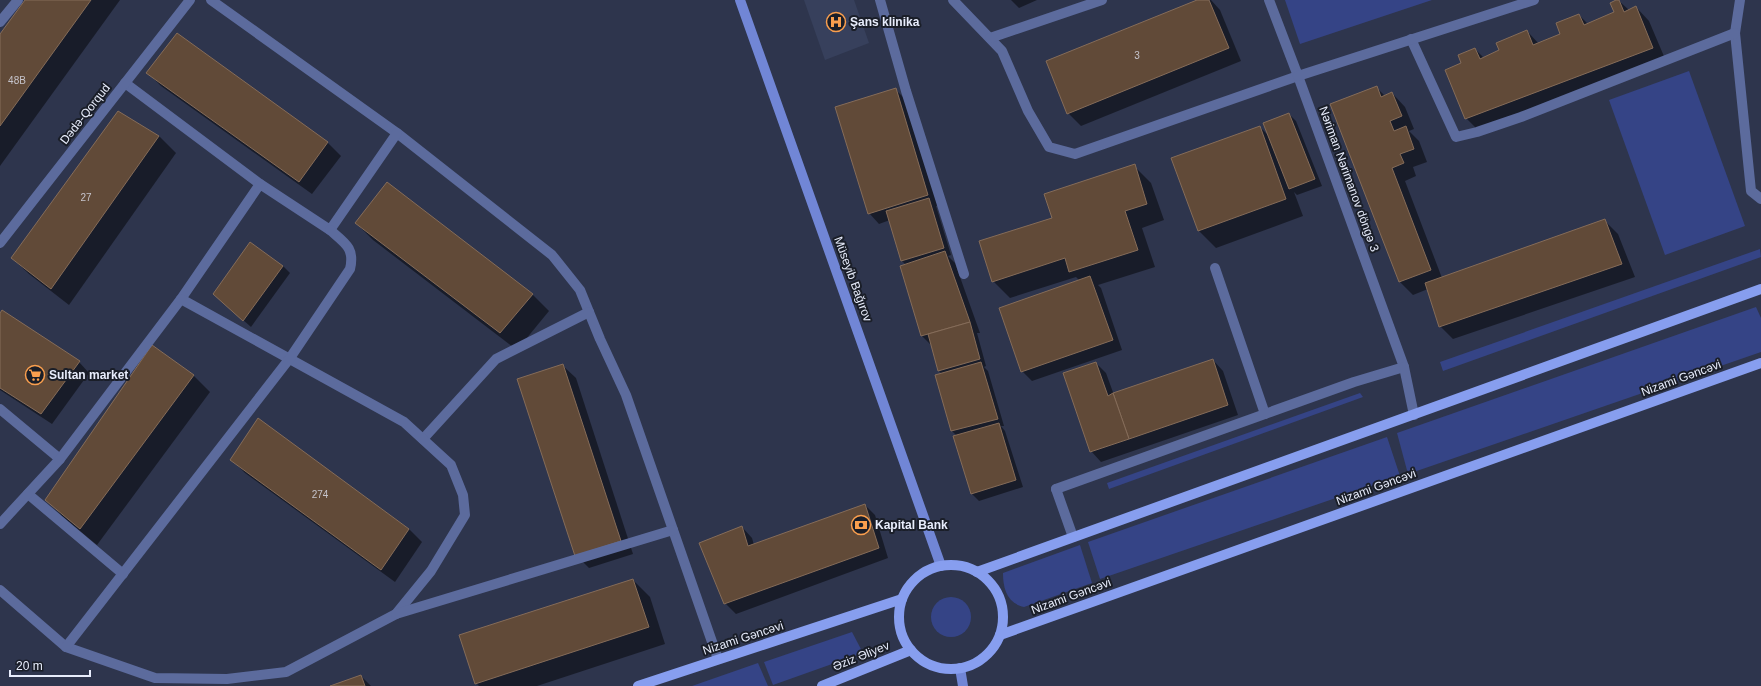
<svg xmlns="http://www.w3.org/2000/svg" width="1761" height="686" font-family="Helvetica,sans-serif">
  <rect width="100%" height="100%" fill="#2e354d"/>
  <path fill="#37405c" d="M804,0H854L869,43L825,60Z"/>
  <g fill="#354486">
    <path d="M1285,0H1432L1300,44Z"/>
    <path d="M1689,71L1745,226L1665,255L1609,100Z"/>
    <path d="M1760,249L1761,257L1443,371L1440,362Z"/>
    <path d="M1756,307L1761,318V352L1408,474L1397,433Z"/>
    <path d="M1360,393L1363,397L1109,489L1107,483Z"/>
    <path d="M1387,437L1400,476L1100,579L1088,542Z"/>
    <path d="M1080,545L1092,583L1024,607C1007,603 1003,589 1003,573Z"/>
    <circle cx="951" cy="617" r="20"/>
    <path d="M852,632L863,653L773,685L764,662Z"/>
    <path d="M758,663L768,686H692Z"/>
  </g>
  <g fill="#0007">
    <path d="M26,0H120L0,166V36Z"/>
    <path d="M1011,0H1037L1019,8Z"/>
    <path d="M1199,0H1211L1220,10L1241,61L1081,126L1068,113Z"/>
    <path d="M1618,0L1629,10L1636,7L1649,21L1666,61L1479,131L1466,118L1463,63L1475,49L1484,58L1500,51L1527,31L1539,44L1562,34L1579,15L1588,24L1615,13Z"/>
    <path d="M177,34L328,143L341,156L312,194L161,86L148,73Z"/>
    <path d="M1377,88L1385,96L1392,93L1405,107L1414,129L1409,131L1419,141L1427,162L1413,167L1416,176L1405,181L1442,278L1605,221L1618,234L1635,277L1453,339L1440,326L1428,289L1413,295L1400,282L1332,105Z"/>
    <path d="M895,89L906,100L938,205L936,206L951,255L948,256L955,263L980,333H977L986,366L984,367L988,371L1004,426H1001L1005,431L1023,487L979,501L971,493L957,436L952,431L936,376L942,374L939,371L932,346L922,336L906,265L902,261L890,220L879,224L869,213Z"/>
    <path d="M119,113L159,136L176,153L69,305L29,274L12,258Z"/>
    <path d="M1289,114L1296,121L1322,186L1297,195L1294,192L1303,216L1216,248L1199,231L1172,159L1260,127L1270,137Z"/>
    <path d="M1134,166L1151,183L1164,220L1142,228L1155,267L1098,285L1101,288L1122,350L1032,381L1022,371L1080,281L1076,277L1010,298L993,281L1053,218Z"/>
    <path d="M356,223L532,294L549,311L517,350L373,240Z"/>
    <path d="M283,266L290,273L251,327L214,294Z"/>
    <path d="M0,314L79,362L89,373L52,424L0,390Z"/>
    <path d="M1213,360L1223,371L1238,415L1101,462L1091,451L1096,363L1106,373L1114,395Z"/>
    <path d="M562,365L576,378L633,554L589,568L576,555Z"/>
    <path d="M193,375L210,392L97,545L63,517L47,500Z"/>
    <path d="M258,420L409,529L422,542L395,582L245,473L232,460Z"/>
    <path d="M865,505L875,515L888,558L736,614L725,603L742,527L752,538L754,545Z"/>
    <path d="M633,580L650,597L665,644L537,686H479L476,683Z"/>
    <path d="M361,676L371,686H333Z"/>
  </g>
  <g fill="#614a38" stroke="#856c59">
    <path d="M25,0H91L0,126V34Z"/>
    <path d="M1197,0H1209L1229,48L1067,114L1046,61Z"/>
    <path d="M1616,0H1619L1624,12L1636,6L1653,48L1465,119L1445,70L1461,63L1458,55L1475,48L1480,59L1499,50L1496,43L1527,30L1533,45L1560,34L1556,23L1579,14L1584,25L1614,12L1610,3Z"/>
    <path d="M177,33L328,142L299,182L146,73Z"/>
    <path d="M1377,86L1381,97L1392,92L1402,116L1390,121L1394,131L1406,126L1414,149L1400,154L1404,163L1392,168L1431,270L1399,282L1330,104Z"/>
    <path d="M896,88L928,195L868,214L835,107Z"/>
    <path d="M118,111L159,136L51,289L11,258Z"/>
    <path d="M1289,113L1315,179L1289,189L1263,123Z"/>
    <path d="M1260,126L1286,199L1198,231L1171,158Z"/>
    <path d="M1135,164L1147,204L1125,211L1138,250L1069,272L1065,258L992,282L979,241L1052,218L1044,194Z"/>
    <path d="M387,182L533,294L500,333L355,223Z"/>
    <path d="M929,198L944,248L901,261L886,211Z"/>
    <path d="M1605,219L1622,264L1439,327L1425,283Z"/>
    <path d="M250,242L283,266L243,321L213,294Z"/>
    <path d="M945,251L970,322L921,336L900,266Z"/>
    <path d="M1090,276L1113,340L1021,372L999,308Z"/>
    <path d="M2,310L80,361L41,414L0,388V313Z"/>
    <path d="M970,322L980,359L938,371L928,334Z"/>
    <path d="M152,345L194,375L80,529L45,500Z"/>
    <path d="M1213,359L1228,405L1129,439L1113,393Z"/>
    <path d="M981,362L998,419L951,431L935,375Z"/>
    <path d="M1096,362L1108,396L1113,393L1129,439L1090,452L1063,373Z"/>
    <path d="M563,364L621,541L575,556L517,379Z"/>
    <path d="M258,418L409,529L381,570L230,460Z"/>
    <path d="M999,423L1016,480L971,494L953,436Z"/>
    <path d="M865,504L879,548L724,604L699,543L742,526L748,546Z"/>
    <path d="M633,579L649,627L475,684L459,635Z"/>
    <path d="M361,675L365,686H330Z"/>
  </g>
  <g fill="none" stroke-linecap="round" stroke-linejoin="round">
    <g stroke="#5c6b9d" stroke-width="10">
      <path d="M953,0L1002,51L1028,111L1049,147L1075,154L1298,76"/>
      <path d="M1740,0L1735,33L1751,191L1761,199"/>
      <path d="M990,38L1102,0"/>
      <path d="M1411,39L1456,137L1477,132L1521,117L1735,33"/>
      <path d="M1215,268L1265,414"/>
      <path d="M1056,489L1354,382L1404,367L1298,76L1269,0"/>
    </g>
    <g stroke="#5c6b9d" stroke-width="10">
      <path d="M211,0L397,133L552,255L580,290L600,339L626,395L718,659"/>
      <path d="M880,0L906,91L964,274"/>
      <path d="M0,22L18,0"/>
      <path d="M1298,76L1534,0"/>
      <path d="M125,83L260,184"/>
      <path d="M0,243L190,0"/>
      <path d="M1404,367L1414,415"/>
      <path d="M0,409L60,459"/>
      <path d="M423,439L496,359L589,312"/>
      <path d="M1056,489L1073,537"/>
      <path d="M28,494L123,574"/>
      <path d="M0,524L60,459L181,299L260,184L330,230L397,133"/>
      <path d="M0,590L66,647L155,678L227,679L286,672L396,614L431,571L465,515L463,495L451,465L404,422L181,299"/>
      <path d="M396,614L673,530"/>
      <path d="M66,647L290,358L350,269C355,248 345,243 330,230"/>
    </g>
    <g stroke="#7186d6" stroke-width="10">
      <path d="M740,0L941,566"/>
      <path d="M960,668L963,686"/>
    </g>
    <g stroke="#879eef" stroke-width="10">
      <circle cx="951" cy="617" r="52"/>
      <path d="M977,572L1761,289"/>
      <path d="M1000,635L1761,363"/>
      <path d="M638,686L902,599"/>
      <path d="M822,686L911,650"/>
    </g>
  </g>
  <defs>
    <symbol id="hospital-ring" viewBox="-11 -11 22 22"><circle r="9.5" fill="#1a1e28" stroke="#fa9f4e" stroke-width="1.5"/><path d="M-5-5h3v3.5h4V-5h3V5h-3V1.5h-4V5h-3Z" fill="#fa9f4e"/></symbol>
    <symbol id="supermarket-ring" viewBox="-11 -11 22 22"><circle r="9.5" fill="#1a1e28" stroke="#fa9f4e" stroke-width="1.5"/><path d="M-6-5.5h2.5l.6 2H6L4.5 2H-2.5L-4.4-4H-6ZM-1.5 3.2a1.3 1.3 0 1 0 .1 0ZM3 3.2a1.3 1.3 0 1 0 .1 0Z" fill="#fa9f4e"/></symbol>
    <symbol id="bank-ring" viewBox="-11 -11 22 22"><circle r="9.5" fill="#1a1e28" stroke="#fa9f4e" stroke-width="1.5"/><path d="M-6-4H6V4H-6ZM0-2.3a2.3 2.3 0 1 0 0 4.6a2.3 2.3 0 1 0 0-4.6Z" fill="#fa9f4e"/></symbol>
  </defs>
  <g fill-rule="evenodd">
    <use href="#hospital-ring" x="825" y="11" width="22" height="22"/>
    <use href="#supermarket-ring" x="24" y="364" width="22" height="22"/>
    <use href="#bank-ring" x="850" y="514" width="22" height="22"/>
  </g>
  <g text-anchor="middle" stroke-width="4" stroke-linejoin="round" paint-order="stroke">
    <g font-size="10" fill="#c6c4cb">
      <text x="1137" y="59">3</text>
      <text x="17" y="84">48B</text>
      <text x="86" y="201">27</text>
      <text x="320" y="498">274</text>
    </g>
    <g font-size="12" font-weight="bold" fill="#e8edfc" stroke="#1a1e28" text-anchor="start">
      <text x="850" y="26">Şans klinika</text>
      <text x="49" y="379">Sultan market</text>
      <text x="875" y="529">Kapital Bank</text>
    </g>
    <g font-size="12" fill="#e8edfc" stroke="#1a1e28">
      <text transform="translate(85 114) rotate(-52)" y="4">Dədə-Qorqud</text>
      <text transform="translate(1349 179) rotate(70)" y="4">Nəriman Nərimanov döngə 3</text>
      <text transform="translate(853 279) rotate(70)" y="4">Müseyib Bağırov</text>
      <text transform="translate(1681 378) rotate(-20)" y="4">Nizami Gəncəvi</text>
      <text transform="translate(1376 487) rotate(-20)" y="4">Nizami Gəncəvi</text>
      <text transform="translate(1071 596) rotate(-20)" y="4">Nizami Gəncəvi</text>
      <text transform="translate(743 638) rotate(-18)" y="4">Nizami Gəncəvi</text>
      <text transform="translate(861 656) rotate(-22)" y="4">Əziz Əliyev</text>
    </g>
  </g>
  <path d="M10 670v6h80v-6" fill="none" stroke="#e8edfc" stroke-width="2"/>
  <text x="16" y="670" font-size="12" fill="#e8edfc" stroke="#1a1e28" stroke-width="3" paint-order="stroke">20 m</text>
</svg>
